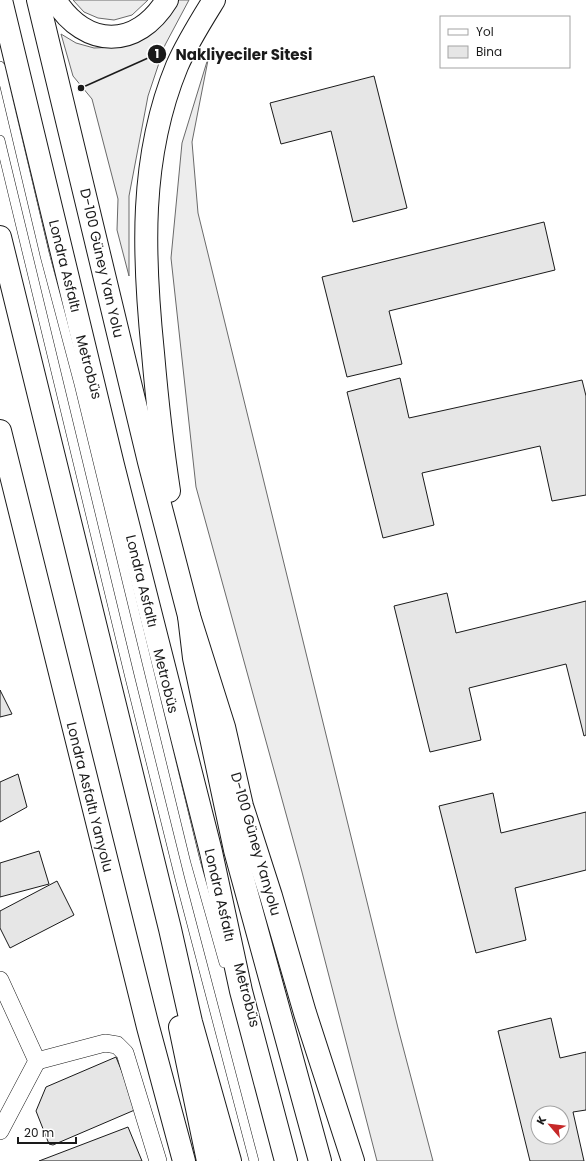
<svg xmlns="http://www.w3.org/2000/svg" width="586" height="1161" font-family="Poppins,sans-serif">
  <rect width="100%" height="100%" fill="#fff"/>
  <g fill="#ededed" stroke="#6a6a6a">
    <path d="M73,0H148L132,15L114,20L98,18L84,12Z"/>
    <path d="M177,0H189L165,45L148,96L129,196V276L117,230L118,199L92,99L73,76L61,34L76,43L94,48L116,47Z"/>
    <path d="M209,55L192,142L198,213L398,1028L433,1161H377L302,872L196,487L171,258L182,143Z"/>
  </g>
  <g fill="#e6e6e6" stroke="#1a1a1a" fill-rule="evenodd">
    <path d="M374,76L407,208L353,222L331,131L281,144L270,103Z"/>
    <path d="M544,222L555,270L389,311L402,364L347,377L322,277Z"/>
    <path d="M400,378L409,418L582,380L586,396V495L552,501L540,446L422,473L434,525L383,538L347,392Z"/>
    <path d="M447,593L456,633L586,601V735L584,736L566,664L469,688L481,740L430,752L394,606Z"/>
    <path d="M0,690L12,714L0,717Z"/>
    <path d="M18,774L27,807L0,822V782Z"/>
    <path d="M493,793L501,833L586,812V870L515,888L526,940L476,953L439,806Z"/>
    <path d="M39,851L49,884L0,897V863Z"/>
    <path d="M57,881L74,915L10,948L0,928V911Z"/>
    <path d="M551,1018L560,1058L586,1052V1110L573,1112L584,1161H530L498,1031ZM538,1113H562V1137H538Z"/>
    <path d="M116,1057L137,1109L53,1145L49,1144L36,1111L46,1087Z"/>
    <path d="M128,1127L142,1161H39Z"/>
  </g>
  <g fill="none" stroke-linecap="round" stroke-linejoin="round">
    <defs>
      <g id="lane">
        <path d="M0,66L45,256L79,384L195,860L224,963"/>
        <path d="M0,140L130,678L180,879L254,1161"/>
      </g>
      <g id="street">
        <path d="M0,980L37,1061L0,1131"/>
        <path d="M37,1061L105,1043L117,1045L125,1053L158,1161"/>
      </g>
      <g id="primary">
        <path d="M38,0L149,462L189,616L224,727L242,806L271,896L305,1013L353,1161"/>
        <path d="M55,0C86,49 137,49 167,0"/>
        <path d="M0,431L148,1027L184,1161"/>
        <path d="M169,491C162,445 157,399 153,353C143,256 139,158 177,66C187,43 201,21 214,0"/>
      </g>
      <g id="highway">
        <path d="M1,0L113,465L211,852L241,991L286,1161"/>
        <path d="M0,237L170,929L191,1022L230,1161"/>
        <path d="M189,616L194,658L235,850L320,1161"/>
        <path d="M180,1027L208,1161"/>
      </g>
    </defs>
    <use href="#lane" stroke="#1a1a1a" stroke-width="10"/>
    <use href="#street" stroke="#1a1a1a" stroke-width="18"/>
    <use href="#primary" stroke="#1a1a1a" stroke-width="24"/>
    <use href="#highway" stroke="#1a1a1a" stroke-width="24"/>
    <use href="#lane" stroke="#fff" stroke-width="9"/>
    <use href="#street" stroke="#fff" stroke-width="17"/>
    <use href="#primary" stroke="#fff" stroke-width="22"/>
    <use href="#highway" stroke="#fff" stroke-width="22"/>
  </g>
  <g text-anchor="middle" stroke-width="3" stroke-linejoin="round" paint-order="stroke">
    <g font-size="14" fill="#1a1a1a" stroke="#fff">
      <text transform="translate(102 263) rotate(77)" y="5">D-100 Güney Yan Yolu</text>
      <text transform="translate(65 266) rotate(76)" y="5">Londra Asfaltı</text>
      <text transform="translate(89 367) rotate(75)" y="5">Metrobüs</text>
      <text transform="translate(142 581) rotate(76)" y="5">Londra Asfaltı</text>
      <text transform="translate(166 681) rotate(76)" y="5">Metrobüs</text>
      <text transform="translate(90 797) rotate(76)" y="5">Londra Asfaltı Yanyolu</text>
      <text transform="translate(256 844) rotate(74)" y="5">D-100 Güney Yanyolu</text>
      <text transform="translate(220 895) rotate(77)" y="5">Londra Asfaltı</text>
      <text transform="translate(247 995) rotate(75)" y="5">Metrobüs</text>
    </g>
  </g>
  <path fill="none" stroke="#1a1a1a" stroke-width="1.5" d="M81 88L157 54"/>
  <g fill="#1a1a1a" stroke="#fff" stroke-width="1.5">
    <circle cx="81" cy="88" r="4"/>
    <circle cx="157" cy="54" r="10"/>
  </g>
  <g font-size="12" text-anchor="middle" font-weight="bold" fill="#fff">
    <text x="157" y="58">1</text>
  </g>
  <g font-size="15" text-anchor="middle" font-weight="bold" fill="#1a1a1a" stroke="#fff" stroke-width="3" stroke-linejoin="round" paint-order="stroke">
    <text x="244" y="60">Nakliyeciler Sitesi</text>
  </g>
  <rect x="440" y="16" width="130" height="52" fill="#ffffff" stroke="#a3a3a3"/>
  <rect x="448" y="29" width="20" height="6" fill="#ffffff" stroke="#a3a3a3"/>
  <text x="476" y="36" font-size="12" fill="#1a1a1a">Yol</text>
  <rect x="448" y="46" width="20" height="12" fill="#e6e6e6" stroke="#a3a3a3"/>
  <text x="476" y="56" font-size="12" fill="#1a1a1a">Bina</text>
  <g transform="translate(550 1125) rotate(298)"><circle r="19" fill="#ffffff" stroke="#a3a3a3"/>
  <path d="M0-3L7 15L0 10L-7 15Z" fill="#c62828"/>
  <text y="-6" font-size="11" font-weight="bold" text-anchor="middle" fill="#1a1a1a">K</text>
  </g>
  <path d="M18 1137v6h58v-6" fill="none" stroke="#1a1a1a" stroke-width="2"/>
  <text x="24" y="1137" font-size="12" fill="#1a1a1a" stroke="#ffffff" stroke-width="3" paint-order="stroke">20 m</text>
</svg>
